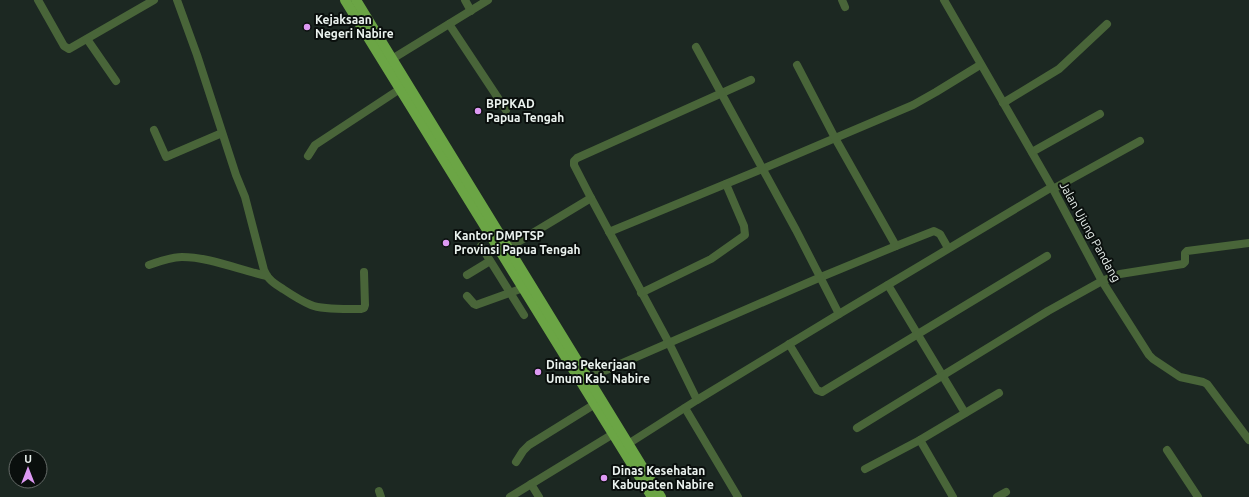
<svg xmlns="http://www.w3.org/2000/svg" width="1249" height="497" font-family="Ubuntu,sans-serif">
  <rect width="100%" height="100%" fill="#1c2822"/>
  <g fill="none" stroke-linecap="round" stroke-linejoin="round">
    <g stroke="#496539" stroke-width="8">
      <path d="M38,0L64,46L69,49L154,0"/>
      <path d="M177,0L197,55L236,175L245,197L264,270C267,279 275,284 283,289C292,295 301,301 311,305C323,310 347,309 361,309L364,308L365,305L364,272"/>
      <path d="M465,0L471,11"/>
      <path d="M842,0L845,7"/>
      <path d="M944,0L1053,189L1102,281L1149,355L1153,359L1180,377L1203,382L1207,384L1249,440"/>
      <path d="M449,24L506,110"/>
      <path d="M87,39L116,81"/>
      <path d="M392,59L488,0"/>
      <path d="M1003,103L1059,69L1107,24"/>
      <path d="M154,130L166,157L222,133"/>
      <path d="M1032,152L1100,114"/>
      <path d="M308,156L315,145L400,89"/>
      <path d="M1053,189L1140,141"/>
      <path d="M591,198L669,343L697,400"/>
      <path d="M609,232L762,169L913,105L936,92L980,65"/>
      <path d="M481,246L524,315"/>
      <path d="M896,246L934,231L940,234L948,248"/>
      <path d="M508,248L591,198L574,165V161L577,158L751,80"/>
      <path d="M149,265C160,261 171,257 182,257C210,257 239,270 267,276"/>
      <path d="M467,275L490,261"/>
      <path d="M888,285L965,413"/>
      <path d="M641,293L711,259L745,235L744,226L726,184"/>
      <path d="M467,296L474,304L476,305L523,288L528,285"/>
      <path d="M839,314L1052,187"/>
      <path d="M789,344L817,390L822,392L1047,256"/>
      <path d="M588,378L821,277L896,246L835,138L797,65"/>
      <path d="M685,408L738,497"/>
      <path d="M857,428L1048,311L1102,281L1120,274L1183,264L1185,262V253L1187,251L1249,243"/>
      <path d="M920,440L953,497"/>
      <path d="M628,444L697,400L839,314L796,230L696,47"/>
      <path d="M1167,450L1198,497"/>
      <path d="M516,462L523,451L529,445L595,404"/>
      <path d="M865,469L920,440L999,393"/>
      <path d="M531,484L539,497"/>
      <path d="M379,491L381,497"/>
      <path d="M510,497L613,434"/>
      <path d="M997,497L1006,492"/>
    </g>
    <g stroke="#6ba545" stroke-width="10">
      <path d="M345,0L652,497"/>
      <path d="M356,0L661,497"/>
    </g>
  </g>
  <g fill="#dd99f3" stroke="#0a0f0d" stroke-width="1.5">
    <circle cx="307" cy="27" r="4"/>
    <circle cx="478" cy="111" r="4"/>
    <circle cx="446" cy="243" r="4"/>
    <circle cx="538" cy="372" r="4"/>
    <circle cx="604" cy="478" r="4"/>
  </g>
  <g text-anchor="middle" stroke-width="4" stroke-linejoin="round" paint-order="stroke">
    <g font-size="12" font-weight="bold" fill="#ebf3ef" stroke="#0a0f0d" text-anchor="start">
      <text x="315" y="24">Kejaksaan<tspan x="315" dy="14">Negeri Nabire</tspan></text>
      <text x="486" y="108">BPPKAD<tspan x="486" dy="14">Papua Tengah</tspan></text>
      <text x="454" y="240">Kantor DMPTSP<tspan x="454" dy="14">Provinsi Papua Tengah</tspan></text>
      <text x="546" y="369">Dinas Pekerjaan<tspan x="546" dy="14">Umum Kab. Nabire</tspan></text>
      <text x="612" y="475">Dinas Kesehatan<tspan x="612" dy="14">Kabupaten Nabire</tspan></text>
    </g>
    <g font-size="12" fill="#ebf3ef" stroke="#0a0f0d">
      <text transform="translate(1090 232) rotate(61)" y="4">Jalan Ujung Pandang</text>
    </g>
  </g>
  <g transform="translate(28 469)"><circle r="19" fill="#0a0f0d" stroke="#646a67"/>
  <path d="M0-3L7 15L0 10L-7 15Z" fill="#dd99f3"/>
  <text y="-6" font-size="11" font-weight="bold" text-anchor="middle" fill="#ebf3ef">U</text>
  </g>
</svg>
